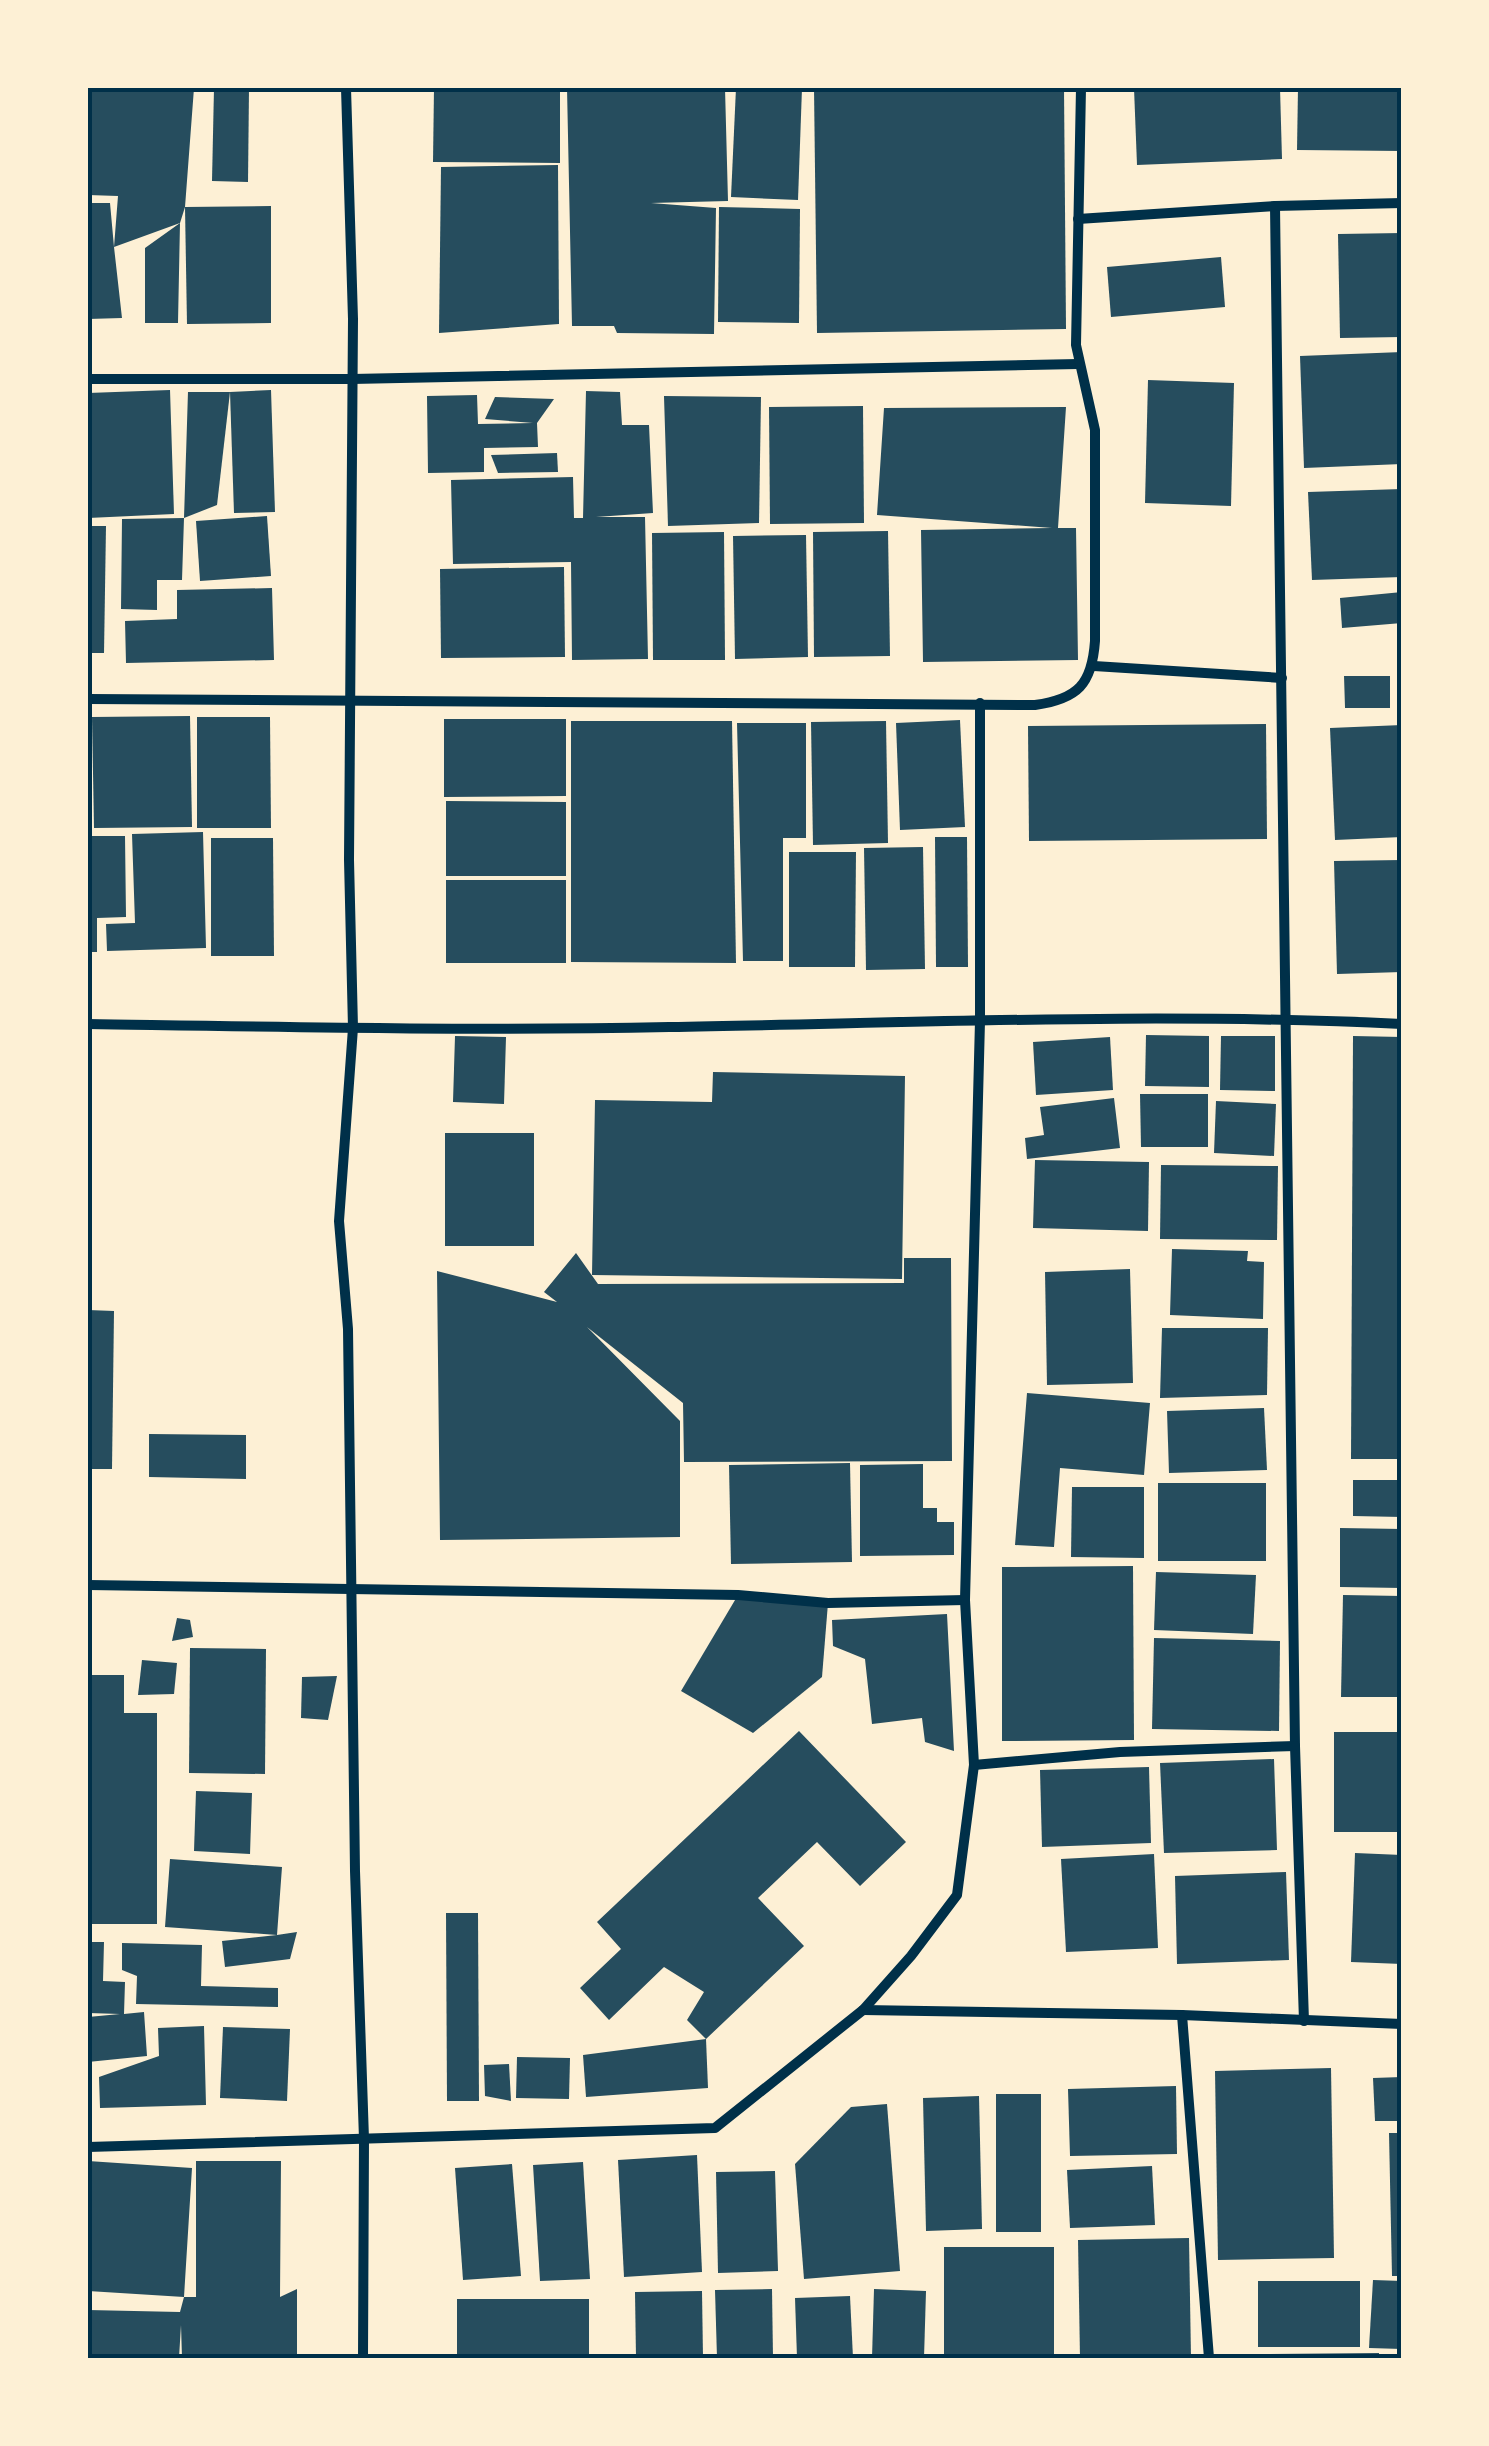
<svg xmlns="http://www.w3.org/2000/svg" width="1489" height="2446" font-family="Karla,sans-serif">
  <rect width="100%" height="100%" fill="#fdf0d5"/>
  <g fill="#264d5e">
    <path d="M91,88H194L185,207L180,223L178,323H145V248L180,223L114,247L122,318L88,319V203H110L114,247L118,196L88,195Z"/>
    <path d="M214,88H249L248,182L212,181Z"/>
    <path d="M434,88H560V163L433,162Z"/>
    <path d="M567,88H725L728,201L651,203L716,208L714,334L617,333L614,326H572Z"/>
    <path d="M736,88H802L798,200L731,197Z"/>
    <path d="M814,88H1064L1066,329L817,333Z"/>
    <path d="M1134,88H1280L1282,159L1137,165Z"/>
    <path d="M1298,88H1402V151L1297,150Z"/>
    <path d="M558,165L559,324L439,333L441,167Z"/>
    <path d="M271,206V323L187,324L185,207Z"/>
    <path d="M719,207L800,209L799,323L718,322Z"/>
    <path d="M1402,233V337L1340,338L1338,234Z"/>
    <path d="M1221,257L1225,307L1111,317L1107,267Z"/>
    <path d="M1402,352V464L1304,468L1300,356Z"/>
    <path d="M1148,380L1234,383L1231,506L1145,503Z"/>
    <path d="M170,390L174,514L88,518V393Z"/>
    <path d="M271,390L275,512L234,513L230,392Z"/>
    <path d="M586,391L620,392L622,425H649L653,513L596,517H645L648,659L572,660L571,562L453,564L451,480L573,477L574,518H583Z"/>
    <path d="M188,392H230L217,505L184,518Z"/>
    <path d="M477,395L478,424L533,423L485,419L495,397L554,399L537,423L538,447L484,448V472L428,473L427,396Z"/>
    <path d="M664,396L761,397L759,523L668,526Z"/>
    <path d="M863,406L864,523L770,524L769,407Z"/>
    <path d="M1066,407L1058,528H1076L1078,660L923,662L921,530L1052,528L877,515L884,408Z"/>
    <path d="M557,453L558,472L498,473L491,455Z"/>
    <path d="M1402,489V577L1312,580L1308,492Z"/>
    <path d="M267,516L271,576L200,581L196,521Z"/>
    <path d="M184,518L182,580H157V610L121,609L122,519Z"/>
    <path d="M88,526H106L104,653H88Z"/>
    <path d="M888,531L890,656L814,657L813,532Z"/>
    <path d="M724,532L725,660H653L652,533Z"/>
    <path d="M806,535L808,657L735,659L733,536Z"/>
    <path d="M564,567L565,657L441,658L440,569Z"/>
    <path d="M272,588L274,660L126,663L125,621L177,619V590Z"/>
    <path d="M1402,592V623L1342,628L1340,598Z"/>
    <path d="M1344,676H1390V708H1345Z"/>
    <path d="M190,716L192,827L94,828L92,717Z"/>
    <path d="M197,717H270L271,828H197Z"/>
    <path d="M444,719H566V796L444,797Z"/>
    <path d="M960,720L965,827L900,830L896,723Z"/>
    <path d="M571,721H732L736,963L571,962Z"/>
    <path d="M886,721L888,843L813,845L811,722Z"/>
    <path d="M737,723H806V838H783V961H743Z"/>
    <path d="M1266,724L1267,839L1029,841L1028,726Z"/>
    <path d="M1402,725V837L1335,840L1330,728Z"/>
    <path d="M446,801L566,802V876H446Z"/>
    <path d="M203,832L206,948L107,951L106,924L135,923L132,834Z"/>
    <path d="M88,836H125L126,917L97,918V952H88Z"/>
    <path d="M935,837H967L968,967H936Z"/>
    <path d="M211,838H273L274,956H211Z"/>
    <path d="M923,847L925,969L866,970L864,848Z"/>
    <path d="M789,852H856L855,967H789Z"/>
    <path d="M1402,860V972L1337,974L1334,861Z"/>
    <rect x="446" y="880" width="120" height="83"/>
    <path d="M1146,1035L1209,1036V1087L1145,1086Z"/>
    <path d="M455,1036L506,1037L504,1104L453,1102Z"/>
    <path d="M1221,1036H1275V1091L1220,1090Z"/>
    <path d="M1353,1036L1402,1037V1459H1351Z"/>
    <path d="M1110,1037L1113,1090L1036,1095L1033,1042Z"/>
    <path d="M713,1072L905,1076L902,1279L592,1275L595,1100L712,1102Z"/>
    <path d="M1140,1094H1208V1147H1141Z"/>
    <path d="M1114,1098L1120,1148L1027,1159L1025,1138L1044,1135L1040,1107Z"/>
    <path d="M1216,1101L1276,1104L1274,1156L1214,1153Z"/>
    <rect x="445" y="1133" width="89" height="113"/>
    <path d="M1035,1160L1149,1162L1148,1231L1033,1228Z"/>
    <path d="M1161,1165L1278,1166L1277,1240L1160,1239Z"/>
    <path d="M1172,1249L1248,1251L1247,1261L1264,1262L1263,1319L1170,1315Z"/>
    <path d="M576,1253L598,1284L904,1283V1258H951L952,1461L684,1462L683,1403L587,1327L680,1421V1537L440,1540L437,1271L557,1302L544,1292Z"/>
    <path d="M1130,1269L1133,1383L1047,1385L1045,1272Z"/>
    <path d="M88,1310L114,1311L112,1469H88Z"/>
    <path d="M1162,1328H1268L1267,1395L1160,1398Z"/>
    <path d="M1027,1393L1150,1403L1144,1475L1060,1468L1054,1547L1015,1545Z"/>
    <path d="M1264,1408L1267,1470L1169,1473L1167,1411Z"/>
    <path d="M149,1434L246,1435V1479L149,1477Z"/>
    <path d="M850,1463L852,1562L731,1564L729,1465Z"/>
    <path d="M923,1464V1508H937V1522H954V1555L860,1556V1465Z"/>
    <path d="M1353,1480H1402V1517L1353,1516Z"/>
    <rect x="1158" y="1483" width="108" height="78"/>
    <path d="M1072,1487H1144V1558L1071,1557Z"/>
    <path d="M1340,1528L1402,1529V1588L1340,1587Z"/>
    <path d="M1133,1566L1134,1740L1002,1741V1567Z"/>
    <path d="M1156,1572L1256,1575L1253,1634L1154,1630Z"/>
    <path d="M738,1595L828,1603L822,1677L753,1733L681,1691Z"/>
    <path d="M1343,1595L1402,1596V1697H1341Z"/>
    <path d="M947,1614L954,1751L925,1742L922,1718L872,1724L865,1659L833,1646L832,1620Z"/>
    <path d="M177,1618L190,1620L193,1637L172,1641Z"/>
    <path d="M1154,1638L1280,1641L1279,1731L1152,1729Z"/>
    <path d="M190,1648L266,1649L265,1774L189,1773Z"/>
    <path d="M142,1660L177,1663L174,1694L138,1695Z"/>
    <path d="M88,1675H124V1713H157V1924H88Z"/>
    <path d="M337,1676L328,1720L301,1718L302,1677Z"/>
    <path d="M799,1731L906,1842L860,1886L817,1842L758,1898L804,1946L706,2039L687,2020L704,1992L664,1967L609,2020L580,1988L621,1949L597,1922Z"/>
    <rect x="1334" y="1732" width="68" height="100"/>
    <path d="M1274,1759L1277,1850L1164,1853L1160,1763Z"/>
    <path d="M1149,1767L1151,1843L1042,1847L1040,1770Z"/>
    <path d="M196,1791L252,1793L250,1854L194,1851Z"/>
    <path d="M1355,1853L1402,1855V1964L1351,1962Z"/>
    <path d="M1154,1854L1158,1948L1066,1952L1061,1859Z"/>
    <path d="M170,1859L282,1867L277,1935L297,1932L290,1959L225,1967L222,1941L277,1935L165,1927Z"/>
    <path d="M1286,1872L1289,1960L1177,1964L1175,1876Z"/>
    <path d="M446,1913H478L479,2101H447Z"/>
    <path d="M88,1942H104L103,1981L125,1982L124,2014L144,2012L147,2056L88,2062V2017L120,2014L88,2013Z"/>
    <path d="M122,1943L202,1945L201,1986L278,1988V2007L136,2004L137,1976L122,1970Z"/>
    <path d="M204,2026L206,2105L100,2108L99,2077L159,2056L158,2028Z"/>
    <path d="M223,2027L290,2029L287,2101L220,2098Z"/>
    <path d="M706,2039L708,2088L586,2097L583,2055Z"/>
    <path d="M517,2057L570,2058L569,2099L516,2098Z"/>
    <path d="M509,2064L511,2101L485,2096L484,2065Z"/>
    <path d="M1331,2068L1334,2258L1218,2260L1215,2071Z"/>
    <path d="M1402,2077V2121H1375L1373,2078Z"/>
    <path d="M1176,2086L1177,2154L1070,2156L1068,2089Z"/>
    <rect x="996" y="2094" width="45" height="138"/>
    <path d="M979,2096L982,2229L926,2231L923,2098Z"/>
    <path d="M887,2104L900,2271L804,2279L795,2164L851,2107Z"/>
    <path d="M1389,2133H1402V2276H1392Z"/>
    <path d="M697,2155L702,2272L624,2277L618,2160Z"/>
    <path d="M88,2161L192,2168L184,2297H196V2161H281L280,2297L297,2289V2358H182L181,2325L179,2358H88V2310L180,2312L184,2297L88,2291Z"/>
    <path d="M583,2162L590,2279L540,2281L533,2165Z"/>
    <path d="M512,2164L521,2276L463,2280L455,2168Z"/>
    <path d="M1152,2166L1155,2225L1070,2228L1067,2170Z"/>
    <path d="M775,2171L778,2271L718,2273L716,2172Z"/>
    <path d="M1189,2238L1191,2358H1080L1078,2240Z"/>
    <rect x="944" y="2247" width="110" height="111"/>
    <path d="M1373,2280L1402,2281V2349L1369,2348Z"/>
    <rect x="1258" y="2281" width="102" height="66"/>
    <path d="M772,2289L773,2358H717L715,2290Z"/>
    <path d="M874,2289L926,2291L924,2358H872Z"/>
    <path d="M702,2291L703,2358H636L635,2292Z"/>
    <path d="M850,2296L853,2358H797L795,2298Z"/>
    <rect x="457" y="2299" width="132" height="59"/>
    <path d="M1379,2353V2358H1259L1258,2354Z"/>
  </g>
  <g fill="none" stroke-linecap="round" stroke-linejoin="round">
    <g stroke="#003049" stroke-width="10">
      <path d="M346,88L353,319L349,860L353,1028L339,1221L348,1329L355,1871L364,2139L363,2358"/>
      <path d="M1275,206L1295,1746L1304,2021"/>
      <path d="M1078,219L1275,206L1402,203"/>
      <path d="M88,379H352L1078,364"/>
      <path d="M1094,666L1282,678"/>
      <path d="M88,699L1035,705C1078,699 1092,684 1095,641V430L1076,345L1081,88"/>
      <path d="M88,1024C281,1027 475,1031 669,1027C913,1023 1158,1012 1402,1024"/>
      <path d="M88,1585L738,1595L828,1603L965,1600"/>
      <path d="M974,1765L1120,1752L1295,1746"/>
      <path d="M863,2010L1182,2015L1402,2024"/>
      <path d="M1182,2015L1209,2358"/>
      <path d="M88,2147L715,2128L863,2010L911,1956L957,1895L974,1765L965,1600L980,1021V703"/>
    </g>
  </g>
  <rect width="1489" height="2446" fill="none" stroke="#fdf0d5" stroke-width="180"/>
  <rect x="90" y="90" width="1309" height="2266" fill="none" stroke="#003049" stroke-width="4"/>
</svg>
